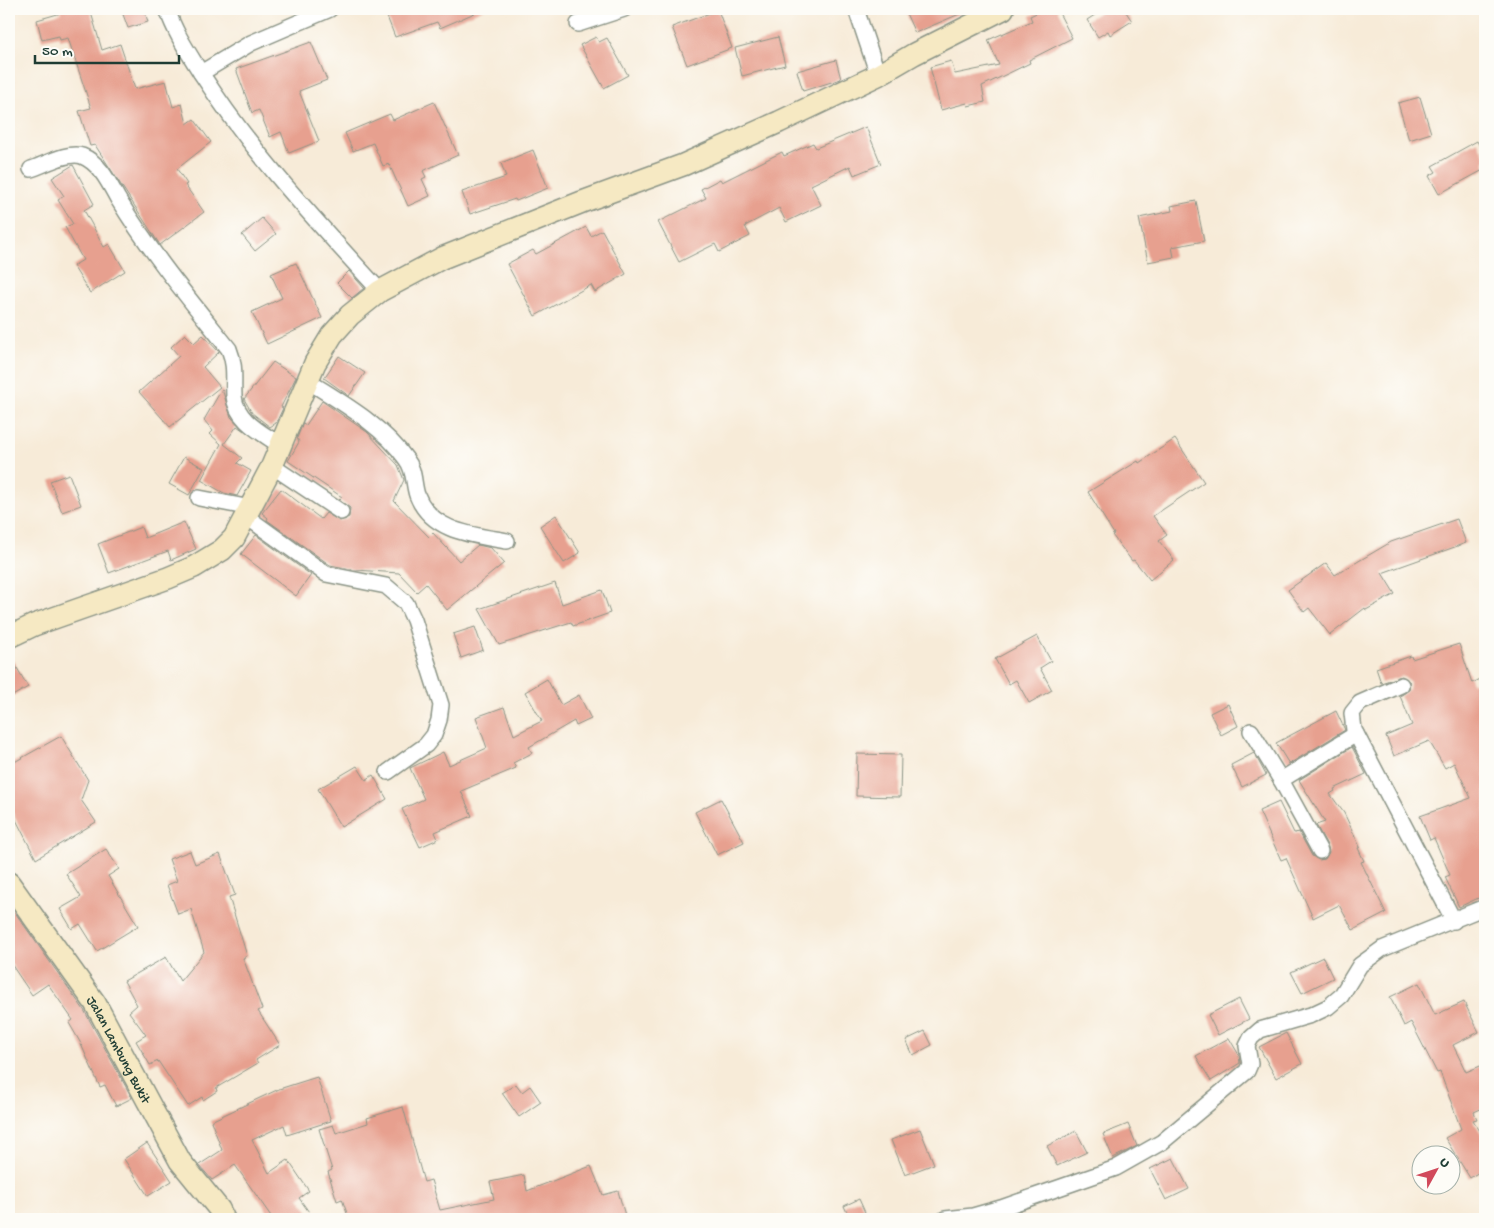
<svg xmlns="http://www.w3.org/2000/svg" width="1494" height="1228" font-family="'Gochi Hand',sans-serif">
  <rect width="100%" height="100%" fill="#fdfcf7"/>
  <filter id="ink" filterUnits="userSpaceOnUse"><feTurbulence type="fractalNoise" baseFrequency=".02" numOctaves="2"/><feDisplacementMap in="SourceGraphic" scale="10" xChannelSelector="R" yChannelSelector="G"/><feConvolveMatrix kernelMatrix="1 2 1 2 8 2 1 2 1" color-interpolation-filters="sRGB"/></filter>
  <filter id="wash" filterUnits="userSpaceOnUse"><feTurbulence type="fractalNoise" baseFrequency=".0096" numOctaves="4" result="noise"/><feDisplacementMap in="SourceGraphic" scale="20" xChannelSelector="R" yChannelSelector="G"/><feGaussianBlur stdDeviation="1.12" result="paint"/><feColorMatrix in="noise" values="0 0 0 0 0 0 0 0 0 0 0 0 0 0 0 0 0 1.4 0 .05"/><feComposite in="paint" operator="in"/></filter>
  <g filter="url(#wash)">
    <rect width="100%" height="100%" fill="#f7ebd8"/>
    <g id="blocks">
      <g fill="#e7a08f">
        <path d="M60,9H90L102,50L120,44L135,89L166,81L173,107L182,104L187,124L194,119L211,142L177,169L187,184L185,185L204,212L160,245L95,145L90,146L79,111L91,108L68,38L60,40L59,36L42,40L37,20L61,13Z"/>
        <path d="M121,9H144L148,22L128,28Z"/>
        <path d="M384,9H484L440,28L437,22L395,37Z"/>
        <path d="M904,9H971L915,33Z"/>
        <path d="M1045,9H1057L1072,38L1029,60L1030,63L982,86L985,102L968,106L967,103L941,110L930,67L951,61L955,74L999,65L988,40L1032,21L1030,16Z"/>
        <path d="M1104,9H1124L1132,21L1110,35L1108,31L1098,37L1087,20Z"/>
        <path d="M718,10L732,48L687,65L672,27Z"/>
        <path d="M596,37L599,42L607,38L628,75L604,88L580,45Z"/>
        <path d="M778,37L785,65L742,76L735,48Z"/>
        <path d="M311,42L327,80L299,91L319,141L289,153L281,132L270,137L259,110L252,113L236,69Z"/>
        <path d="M836,60L841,79L803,91L797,71Z"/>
        <path d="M1420,97L1431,133L1409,140L1398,103Z"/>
        <path d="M434,102L458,155L423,171L426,177L422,179L430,196L408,206L389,164L383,166L373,143L353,151L345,133L390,114L393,120Z"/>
        <path d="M866,127L881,164L854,175L850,166L811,185L821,205L786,222L779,208L745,226L750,236L719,252L715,244L679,262L658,222L706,198L701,189L720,179L722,182L782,152L784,156L813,143L816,148Z"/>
        <path d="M1477,141L1485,156V169L1439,194L1429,176L1436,172L1432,166Z"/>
        <path d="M533,150L548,188L516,201L515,199L470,214L462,192L506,177L501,163Z"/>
        <path d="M73,165L94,204L84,210L104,247L109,244L125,271L90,293L73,266L83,260L65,227L73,224L58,200L64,196L52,178Z"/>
        <path d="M1196,201L1204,241L1172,247L1174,257L1148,262L1139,218L1172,211L1171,206Z"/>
        <path d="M262,218L276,234L255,251L242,235Z"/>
        <path d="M586,227L591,236L602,230L626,274L595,292L591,285L535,316L507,264L533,250L536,254Z"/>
        <path d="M296,263L322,318L267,344L252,312L282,298L271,274Z"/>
        <path d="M349,271L364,288L352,298L337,283Z"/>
        <path d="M185,334L194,343L203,335L219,352L203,367L220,387L170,427L139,392L179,356L171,347Z"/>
        <path d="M339,356L365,373L349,396L324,378Z"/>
        <path d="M273,362L296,377L281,407L283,408L276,423L270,427L252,413L244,399Z"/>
        <path d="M222,389L231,417L244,431L237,426L224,444L242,458L237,463L251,471L237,496L224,493L201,480L221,444L210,434L213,431L204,420Z"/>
        <path d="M322,401L367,432L398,465L404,480L394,501L429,537L433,533L459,561L478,545L491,548L504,563L447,610L426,584L417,592L399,573L356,570L330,565L267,520L268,518L262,513L281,489L321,519L326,513L340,521L349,517L350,508L339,500L342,497L288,461L299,442L297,438L303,423L306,425Z"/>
        <path d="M1175,439L1204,482L1153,516L1167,535L1159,541L1174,560L1150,580L1134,560L1132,561L1112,535L1114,534L1088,492L1138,461L1139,463Z"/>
        <path d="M184,457L204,468L189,495L169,484Z"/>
        <path d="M69,474L81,505L62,512L50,481Z"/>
        <path d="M556,515L580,553L564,563L540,526Z"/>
        <path d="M1457,519L1466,543L1382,573L1395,594L1366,610L1365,608L1330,635L1309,608L1304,612L1288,590L1326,563L1335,575L1391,542Z"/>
        <path d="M184,522L196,549L171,560L168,551L109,573L98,544L141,527L145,538Z"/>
        <path d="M256,535L311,575L296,596L241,554Z"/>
        <path d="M555,583L562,604L602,590L610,613L573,626L571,622L499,645L479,609Z"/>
        <path d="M475,627L483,650L461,658L453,634Z"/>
        <path d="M1037,636L1051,661L1040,668L1052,690L1029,703L1016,680L1009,684L995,659Z"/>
        <path d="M1459,644L1472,683L1485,677V895L1459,907L1445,877L1450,875L1434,838L1430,840L1420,816L1471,798L1454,763L1445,768L1429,741L1394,756L1386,736L1412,725L1400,696L1409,690L1410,682L1402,676L1381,683L1376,668L1411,656L1412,659Z"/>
        <path d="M9,654L28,687L9,698Z"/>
        <path d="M547,679L561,705L579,695L591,719L576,726L574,721L529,747L532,753L513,763L516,768L461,791L472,816L435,832L438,839L420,847L402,809L424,799L410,768L443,752L449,765L487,748L476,717L504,707L514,735L542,721L525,692Z"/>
        <path d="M1228,704L1238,726L1221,735L1210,713Z"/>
        <path d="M1336,711L1345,730L1289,764L1276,743Z"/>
        <path d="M61,736L88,780L81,800L96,822L36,859L9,806V765Z"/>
        <path d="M1352,747L1366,774L1334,789L1335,791L1330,794L1344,813L1360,847L1358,848L1364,861L1361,862L1386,913L1353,930L1339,905L1313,918L1286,858L1281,860L1259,811L1279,802L1294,833L1299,832L1312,856L1319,860L1325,859L1329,852L1328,847L1316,825L1325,822L1299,780Z"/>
        <path d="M1254,753L1266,775L1242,787L1231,765Z"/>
        <path d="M857,754L901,755L900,797L856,796Z"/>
        <path d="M357,766L366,780L373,775L387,799L341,827L318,789Z"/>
        <path d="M721,799L744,842L717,855L695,812Z"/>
        <path d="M106,849L119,869L108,876L138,926L97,951L80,924L72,929L60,909L81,897L66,874Z"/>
        <path d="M190,851L195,864L220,854L235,895L229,897L247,956L243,958L262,1009L258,1011L280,1045L256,1060L258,1063L216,1088L217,1091L203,1100L202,1097L188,1106L158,1061L150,1065L136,1041L146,1035L129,1012L137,1005L124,981L166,957L180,981L204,952L191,909L178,914L167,885L177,881L169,859Z"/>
        <path d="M9,904L84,1010L132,1098L116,1106L105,1085L100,1087L80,1042L69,1023L73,1020L48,984L32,995L9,961Z"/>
        <path d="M1323,957L1333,978L1302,993L1291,972Z"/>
        <path d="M1419,983L1435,1015L1464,1002L1479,1032L1453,1045L1466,1072L1485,1064V1107L1474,1112L1477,1119L1473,1120L1485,1139V1168L1470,1178L1445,1138L1461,1129L1440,1072L1437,1073L1411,1022L1404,1026L1390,997Z"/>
        <path d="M1239,999L1249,1019L1218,1035L1208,1015Z"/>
        <path d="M925,1031L932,1045L913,1055L906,1040Z"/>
        <path d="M1286,1033L1302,1064L1276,1078L1259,1047Z"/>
        <path d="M1229,1038L1239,1055L1240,1063L1211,1081L1196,1056Z"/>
        <path d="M317,1077L331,1121L287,1135L284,1125L252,1140L269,1173L288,1160L309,1191L299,1198L314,1219H273L235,1165L212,1180L199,1165L222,1150L211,1121L279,1089Z"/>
        <path d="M516,1084L522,1092L530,1086L541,1102L519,1117L502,1093Z"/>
        <path d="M403,1107L424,1182L431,1180L440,1210L494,1199L490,1182L524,1175L527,1191L591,1166L603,1195L618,1191L626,1219H403L402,1215L388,1219H349L342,1199L337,1201L328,1172L332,1170L319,1129L333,1125L336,1133L368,1123L367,1118Z"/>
        <path d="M1128,1124L1137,1146L1113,1158L1103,1134Z"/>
        <path d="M920,1129L934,1164L905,1175L891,1140Z"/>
        <path d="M1076,1131L1087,1152L1057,1166L1047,1146Z"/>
        <path d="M147,1143L172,1181L148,1196L124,1159Z"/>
        <path d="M1173,1158L1189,1189L1166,1200L1150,1169Z"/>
        <path d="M859,1199L868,1219H850L844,1206Z"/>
      </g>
    </g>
  </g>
  <g filter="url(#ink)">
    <use href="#blocks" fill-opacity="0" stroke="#8b9486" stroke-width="1"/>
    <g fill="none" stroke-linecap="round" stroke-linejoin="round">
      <defs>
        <g id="street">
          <path d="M167,9C175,33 188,52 201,73C252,153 316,221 380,291"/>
          <path d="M856,9L878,75"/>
          <path d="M578,24L624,9"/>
          <path d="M201,73L251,43L330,9"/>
          <path d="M31,169C44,165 68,151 82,156C100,163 109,183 118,199C151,253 190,300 229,349C236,366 233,379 234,396C236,421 263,433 281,446"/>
          <path d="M308,381C342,403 382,425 406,459C415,470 413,483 417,495C431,532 473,535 507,541"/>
          <path d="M272,466L341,512"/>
          <path d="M199,498L251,508"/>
          <path d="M247,517L326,574L386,586L406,603L414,620L441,705L439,720L434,735L426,745L388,772"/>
          <path d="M1401,685L1360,703L1352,713L1354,730L1454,921"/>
          <path d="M1251,731L1281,780L1356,734"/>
          <path d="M1281,780L1320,851"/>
          <path d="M945,1219L973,1216L1001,1208L1116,1168L1162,1142L1247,1071L1250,1064L1247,1046L1251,1038L1260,1030L1311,1015L1328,1007L1341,996L1360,965L1382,949L1485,907"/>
        </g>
        <g id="secondary">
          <path d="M9,637L34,625L168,578L194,567L222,550L234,538L272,466L315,363L332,335L350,315L380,291L442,258L582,202L683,165L779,122L878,75L914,54L1003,9"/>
          <path id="s1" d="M9,883L95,1003L180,1161L219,1209L224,1219"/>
        </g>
      </defs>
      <use href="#street" stroke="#8b9486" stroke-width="18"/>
      <use href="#secondary" stroke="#8b9486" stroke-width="24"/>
      <use href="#street" stroke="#fff" stroke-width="15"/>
      <use href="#secondary" stroke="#f6e9c3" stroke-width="21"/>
    </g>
  </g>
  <g text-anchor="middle" stroke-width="4" stroke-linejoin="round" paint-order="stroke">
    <g font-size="14" fill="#1f3d34" stroke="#fdfcf7">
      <text dy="5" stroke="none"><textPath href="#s1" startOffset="200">Jalan Lambung Bukit</textPath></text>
    </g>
  </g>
  <rect width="1494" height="1228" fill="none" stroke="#fdfcf7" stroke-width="30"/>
  <g transform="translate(1436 1170) rotate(50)"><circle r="24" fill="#fdfcf7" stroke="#a4b0a9"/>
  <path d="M0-4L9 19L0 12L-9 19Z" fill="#d1495b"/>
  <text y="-8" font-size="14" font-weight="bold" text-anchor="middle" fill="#1f3d34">U</text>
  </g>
  <path d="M35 55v8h144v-8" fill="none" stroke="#1f3d34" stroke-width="2.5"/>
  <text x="42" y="55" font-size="15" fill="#1f3d34" stroke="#fdfcf7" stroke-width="4" paint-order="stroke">50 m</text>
</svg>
